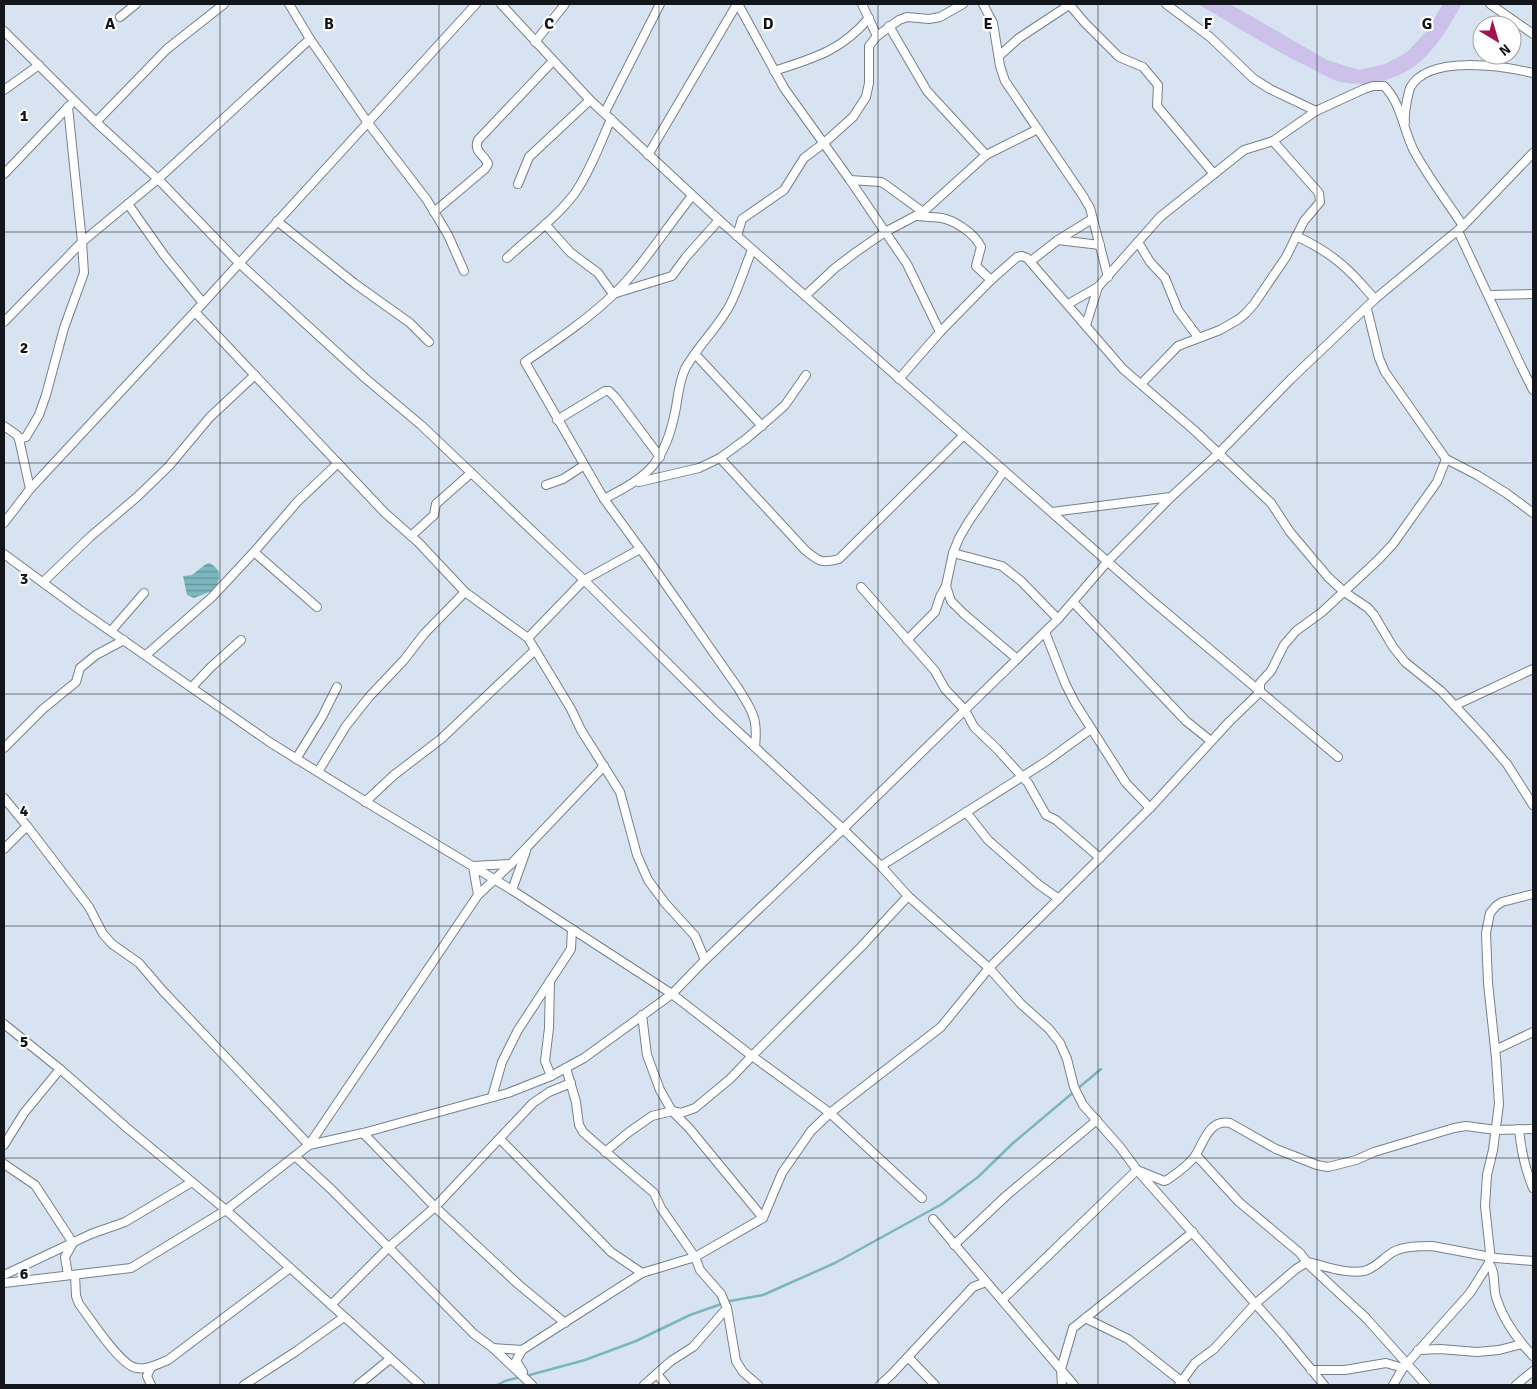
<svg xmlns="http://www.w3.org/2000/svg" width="1537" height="1389" font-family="Signika,sans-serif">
  <defs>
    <pattern id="water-rules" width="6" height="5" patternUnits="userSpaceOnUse" patternTransform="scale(1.25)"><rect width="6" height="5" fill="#7bb6bd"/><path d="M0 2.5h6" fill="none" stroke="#639399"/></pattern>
  </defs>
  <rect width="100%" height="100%" fill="#d7e3f0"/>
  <path fill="#cbc1e9" d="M1198,4H1230L1327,60L1359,70L1385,64L1406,53L1426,32L1443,4H1462C1450,24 1438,46 1420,62C1398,81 1361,89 1334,80C1325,76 1316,71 1307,66C1269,48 1234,25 1198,4Z"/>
  <path fill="url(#water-rules)" d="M209,563C223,570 219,576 217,589L194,598L187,595L183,576L192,575L206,564Z"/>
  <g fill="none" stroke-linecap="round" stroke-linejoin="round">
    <g stroke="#7bb6bd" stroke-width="2.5">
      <path d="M526,1376L585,1360L636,1341L690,1315L730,1301L763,1295L835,1263L942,1204L978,1177L1012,1144L1101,1069"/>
      <path d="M497,1385L505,1381L520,1377"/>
    </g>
    <defs>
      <g id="minor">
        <path d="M289,4L310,39L368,123L427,200L448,235L464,271"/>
        <path d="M501,4L590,100L719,220L1149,598L1338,757"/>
        <path d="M738,4L784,88L850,180L907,264L940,332"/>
        <path d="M862,4L877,36"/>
        <path d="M983,4L993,23L1000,66L1005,81L1083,196L1090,208L1108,277"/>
        <path d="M1069,4L1085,23L1119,57L1143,67L1158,85L1157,106L1214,174"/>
        <path d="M1166,4L1210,37L1254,79L1270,89L1316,111"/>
        <path d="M1490,4L1533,34"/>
        <path d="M120,17L136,4"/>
        <path d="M889,26L927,91L986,155"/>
        <path d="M4,31L96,122L158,179L239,263L365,378L421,425L584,580L718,713L843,829L881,866L908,896L989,968L1021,1004L1049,1029L1060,1043L1067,1059L1074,1087L1083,1105L1120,1147L1137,1170L1283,1335L1324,1385"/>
        <path d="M535,42L565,4"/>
        <path d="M999,56L1019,38L1069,5"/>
        <path d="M774,71C814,58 841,51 869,18"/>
        <path d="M4,90L39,65"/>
        <path d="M605,112L660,4"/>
        <path d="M96,122L167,49L224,4"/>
        <path d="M1405,122C1404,115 1406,107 1407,100C1408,96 1409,91 1410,88C1428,54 1502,66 1533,73"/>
        <path d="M648,155L737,4"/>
        <path d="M4,174L70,105"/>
        <path d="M850,180L881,182L886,185L923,212"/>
        <path d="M518,184L529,157L590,100"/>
        <path d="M692,196C666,228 643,266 613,295C587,320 555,341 525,362L604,499L650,562L738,688C753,712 758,718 755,747"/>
        <path d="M128,204L164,255L203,303"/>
        <path d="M434,212L485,169L488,164C485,155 473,152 478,140L553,61"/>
        <path d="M918,216C926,217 934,217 942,218C956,221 975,234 981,247L976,266L991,280"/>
        <path d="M277,221L354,283L410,323L429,342"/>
        <path d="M545,224L570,252L598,273L613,294L672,276L686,257L719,220"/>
        <path d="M1458,231L1521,366L1533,390"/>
        <path d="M737,236L742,219L784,190L804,158L824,143L853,117L866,97L869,83V46L877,36L899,20L907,17L929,19L940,17L963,4"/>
        <path d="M1296,236C1318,246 1338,259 1354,276C1361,283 1368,292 1375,299"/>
        <path d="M1058,240L1100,245"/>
        <path d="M1138,242L1150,262L1165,278L1178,310L1198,337"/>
        <path d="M507,258C530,237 556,218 575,193C590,171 600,144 611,119"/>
        <path d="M1031,261L1058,240L1092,219"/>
        <path d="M1489,295L1533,294"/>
        <path d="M805,296L835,268L856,252L885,232L923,212L986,155L1038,129"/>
        <path d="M1068,304L1098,287L1160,217L1244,150L1273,141L1316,111L1364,89L1373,86H1384C1401,103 1403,128 1413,149C1427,176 1447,201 1463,226"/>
        <path d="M1367,309L1379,358L1385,372L1446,459L1477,475L1506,493L1533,513"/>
        <path d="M195,312L385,513L418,542L465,592L528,638L584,580L640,549"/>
        <path d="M4,322L82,242L158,179L310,39"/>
        <path d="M1086,325L1098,287"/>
        <path d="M695,354L762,426"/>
        <path d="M899,379L940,332L991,280L1017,257L1022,256L1027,258L1123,369L1194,430L1271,503L1290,532L1328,577L1343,591L1368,608L1374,615L1393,647L1405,662L1441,691L1483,736L1507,764L1533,805"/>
        <path d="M1141,384L1178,346L1220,330L1239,319L1246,313L1254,304L1286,257L1304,221L1320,202L1319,193L1273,141"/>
        <path d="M557,420L605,391H609L616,398L660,457"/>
        <path d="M4,426L17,435L19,439L30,489"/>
        <path d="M19,439L26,437L39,415L46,395L64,328L84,273L82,242L68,107"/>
        <path d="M720,458L805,550C818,561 822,564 839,559L963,436"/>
        <path d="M639,482L699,468L720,458L746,439L774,415L785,405L806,375"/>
        <path d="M546,485L563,479L583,466"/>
        <path d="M604,499C646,477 663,466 674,417C678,401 678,384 685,369C698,345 719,327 731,303C739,286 745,267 752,250"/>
        <path d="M1052,512L1171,497"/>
        <path d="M4,523L30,489L203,303L476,4"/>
        <path d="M411,536L434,515L436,504L471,473"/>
        <path d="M254,552L317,607"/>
        <path d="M953,553L1002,566L1021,581L1058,619"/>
        <path d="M4,554L80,610L271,743L376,808L512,890L672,994L752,1056L830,1113L922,1198"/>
        <path d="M43,582L90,537L137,497L169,466L210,417L255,375"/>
        <path d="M946,586L951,601L964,614L1017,659"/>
        <path d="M861,587L935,671L945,689L965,710L974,727L997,749L1028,783L1046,815L1056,820L1100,858"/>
        <path d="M1073,602L1186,721L1211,741"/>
        <path d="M111,631L144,593"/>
        <path d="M1045,632L1065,683L1075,703L1126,783L1150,808"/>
        <path d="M528,638L571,709L581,730L620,792L637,855L648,880L665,903L695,936L705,960"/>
        <path d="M907,640L935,612L940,597L946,586L953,553L959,538L969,521L1004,471"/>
        <path d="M146,655L212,597L254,552L298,501L338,463"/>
        <path d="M192,687L211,667L241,640"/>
        <path d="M1260,692V683L1271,671L1284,645L1296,631L1322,612L1378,560L1393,544L1437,482L1446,459"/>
        <path d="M1456,705L1533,669"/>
        <path d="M4,748L43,709L76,682L80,668L96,655L124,640"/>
        <path d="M296,759L322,717L337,687"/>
        <path d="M318,772L346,726L369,697L404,660L424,634L465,592"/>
        <path d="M4,798L27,826L89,907L103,934L112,944L139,963L163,991L309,1145L478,895L473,866L511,864"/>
        <path d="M365,802L394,775L441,739L535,650"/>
        <path d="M966,812L988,840L1038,884L1059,899"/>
        <path d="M4,849L27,826"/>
        <path d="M881,866L1047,761L1091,729"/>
        <path d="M512,890L526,851"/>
        <path d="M478,895L511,864L604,766"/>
        <path d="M550,981L549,1028L545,1061L551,1076"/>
        <path d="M4,1024L60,1069L127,1128L226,1210L420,1385"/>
        <path d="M1495,1050L1533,1032"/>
        <path d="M566,1068L576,1102L579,1125L583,1132L592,1140L654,1193L661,1208L695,1257L700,1270L721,1294L727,1308L736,1361L743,1372L758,1385"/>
        <path d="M492,1097L502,1062L518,1030L571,949L572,929"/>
        <path d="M672,1111L681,1113L695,1108L730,1079L752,1056L861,947L908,896"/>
        <path d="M674,1113L689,1128L763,1218"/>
        <path d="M1519,1129C1521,1151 1525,1169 1533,1188"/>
        <path d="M363,1133L435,1207L518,1284L565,1323"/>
        <path d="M500,1139L611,1252L642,1273"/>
        <path d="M4,1145L24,1113L60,1069"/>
        <path d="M605,1152L629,1132L652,1116L672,1111L660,1090L647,1055L642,1015"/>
        <path d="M1196,1155L1239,1202L1300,1253L1309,1265L1366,1318L1426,1385"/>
        <path d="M295,1156L331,1189L474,1334L493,1348L532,1385"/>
        <path d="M4,1164L35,1185L73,1243L65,1257L68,1275"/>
        <path d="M933,1219L1074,1385"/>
        <path d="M954,1245L1007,1195L1097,1120"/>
        <path d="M1489,1263C1496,1272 1493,1287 1496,1297C1503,1320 1517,1339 1533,1356"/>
        <path d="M4,1275L91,1234L125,1222L192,1182"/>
        <path d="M75,1275L76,1296L79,1304C90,1318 121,1367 137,1368C148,1370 158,1364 168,1360L290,1268"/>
        <path d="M4,1283L131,1268L226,1210L309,1145L363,1133L508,1093L551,1076L584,1058L672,994L705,960L843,829L1058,619L1108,561L1171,497L1219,453L1291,379L1375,299L1463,226L1533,153"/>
        <path d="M1002,1300L1137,1170L1164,1181L1167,1180C1177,1173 1188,1166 1195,1156C1204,1142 1209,1119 1230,1123L1276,1149L1317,1165L1328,1167L1356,1160L1374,1152L1454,1128L1466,1126L1496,1130L1533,1129"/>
        <path d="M331,1305L389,1247L435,1207L533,1103L549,1092L571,1083"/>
        <path d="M1085,1318L1128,1339L1186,1385"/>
        <path d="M493,1348L522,1350"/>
        <path d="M1418,1350L1440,1349L1477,1352L1499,1350L1522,1344"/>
        <path d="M908,1357L935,1385"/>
        <path d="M151,1367L147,1376L151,1385"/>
        <path d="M1311,1370H1345L1386,1363L1403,1368L1470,1293L1489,1263L1490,1252L1485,1206L1487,1175L1493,1150L1499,1104L1496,1058L1488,983L1486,933L1490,913L1496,906L1502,902L1533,894"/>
        <path d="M521,1374L523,1372L516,1361L522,1350L642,1273L695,1257L763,1218L782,1173L811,1131L830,1113L941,1027L989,968L1150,808L1229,722L1260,692"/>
        <path d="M657,1374L666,1385"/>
        <path d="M244,1385L295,1352L344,1317"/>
        <path d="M358,1385L390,1359"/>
        <path d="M644,1385L671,1361L693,1347L727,1308"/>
        <path d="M880,1385L892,1374L973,1287L986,1282"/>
        <path d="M1062,1385L1061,1369L1073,1328L1193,1232"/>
        <path d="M1179,1385L1195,1363L1214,1349L1255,1304L1296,1269L1307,1262C1326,1266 1344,1274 1364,1271C1376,1268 1383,1258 1393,1252C1403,1246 1421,1246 1432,1246L1496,1258L1533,1261"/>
        <path d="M1393,1385L1403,1368"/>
        <path d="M1516,1385L1533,1371"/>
      </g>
    </defs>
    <use href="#minor" stroke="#76818d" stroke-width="10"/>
    <use href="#minor" stroke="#fff" stroke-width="8"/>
  </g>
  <path fill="none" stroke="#12161a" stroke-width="1" stroke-opacity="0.55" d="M220,4V1385M439,4V1385M659,4V1385M878,4V1385M1098,4V1385M1317,4V1385M4,232H1533M4,463H1533M4,694H1533M4,926H1533M4,1158H1533"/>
  <g font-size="16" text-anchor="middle" font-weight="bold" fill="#12161a" stroke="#fff" stroke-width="4.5" stroke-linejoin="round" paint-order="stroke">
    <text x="110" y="29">A</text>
    <text x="329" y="29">B</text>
    <text x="549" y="29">C</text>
    <text x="768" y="29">D</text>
    <text x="988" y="29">E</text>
    <text x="1208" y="29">F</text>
    <text x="1427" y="29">G</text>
    <text x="24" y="121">1</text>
    <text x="24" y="353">2</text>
    <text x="24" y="584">3</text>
    <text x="24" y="816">4</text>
    <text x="24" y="1047">5</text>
    <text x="24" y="1279">6</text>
  </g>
  <rect width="1537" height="1389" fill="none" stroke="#12161a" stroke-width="10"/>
  <g transform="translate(1497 40) rotate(142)"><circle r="24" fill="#ffffff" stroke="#a0a2a3"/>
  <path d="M0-4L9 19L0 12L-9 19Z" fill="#a5114e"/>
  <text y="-8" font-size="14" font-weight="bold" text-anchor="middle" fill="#12161a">N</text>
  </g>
</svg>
